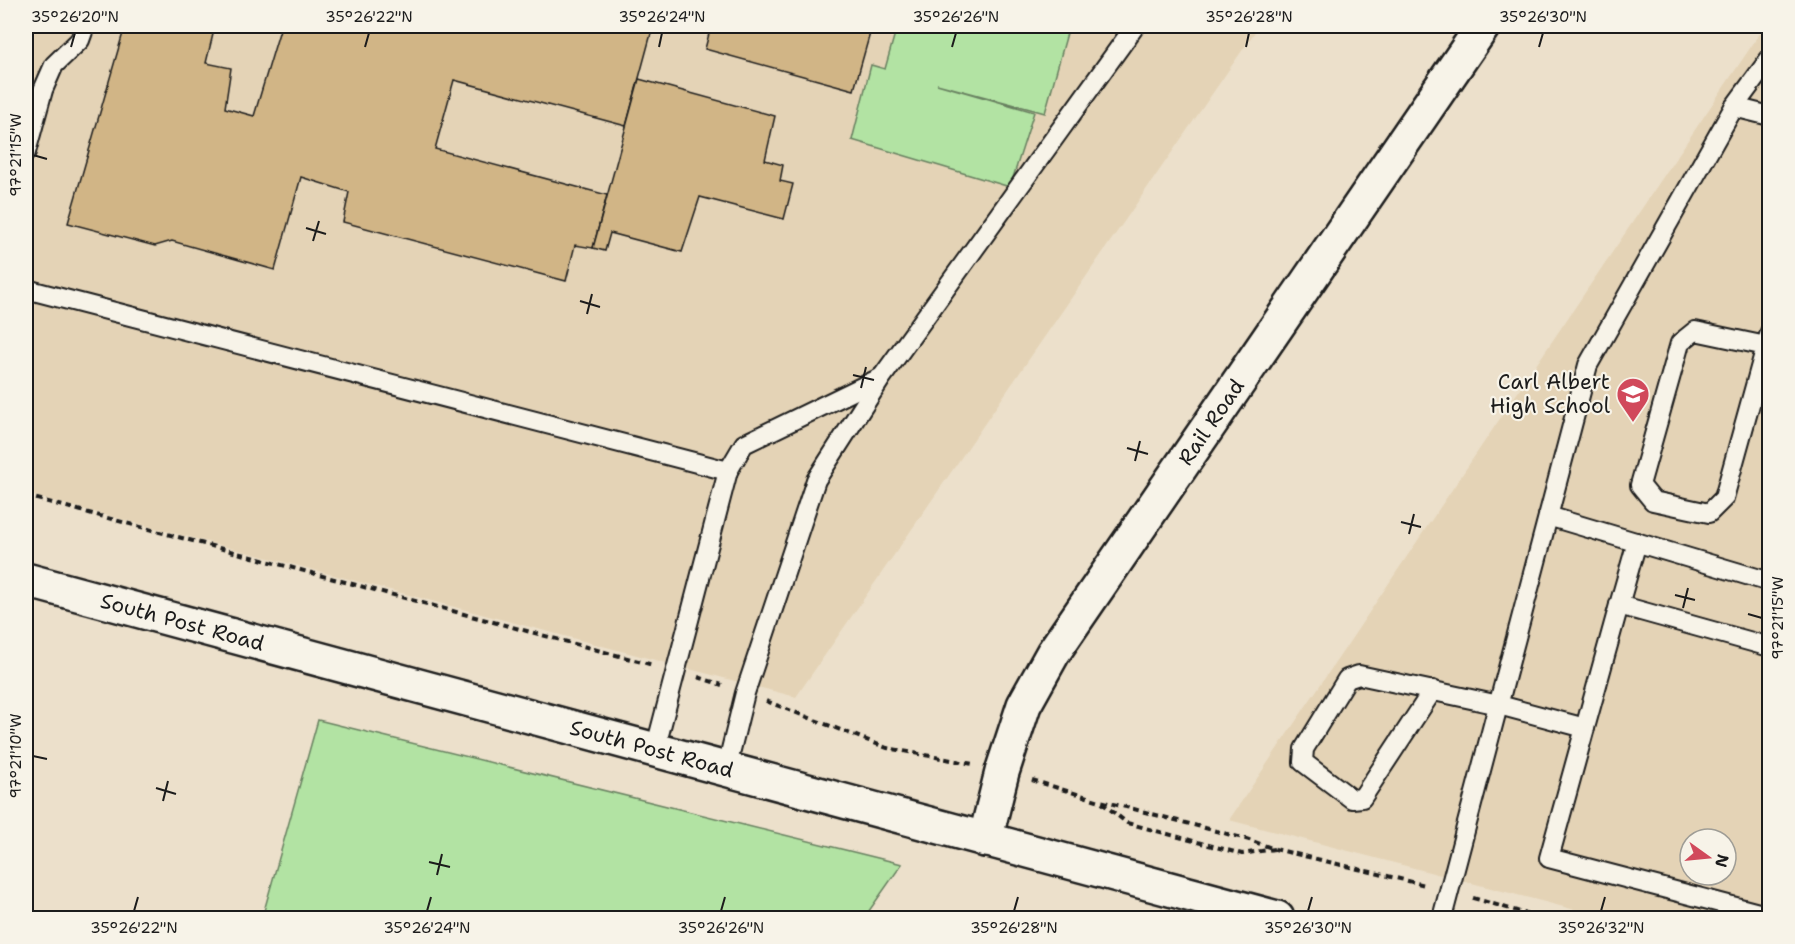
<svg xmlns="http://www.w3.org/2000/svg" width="1795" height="944" font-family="'Shantell Sans',sans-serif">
  <rect width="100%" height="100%" fill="#ece0cb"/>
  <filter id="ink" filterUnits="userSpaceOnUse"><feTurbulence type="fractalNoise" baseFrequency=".0167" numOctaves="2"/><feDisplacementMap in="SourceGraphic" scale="12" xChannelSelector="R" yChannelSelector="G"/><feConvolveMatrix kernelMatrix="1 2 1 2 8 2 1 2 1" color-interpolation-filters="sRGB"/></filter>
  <g filter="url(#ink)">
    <g fill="#e4d3b6" fill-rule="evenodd">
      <path d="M26,26H1259L796,697L26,494Z"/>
      <path d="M1765,26H1769V918H1606L1229,820ZM1690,839H1726V875H1690Z"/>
    </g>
    <g fill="#b2e3a3" stroke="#678060" stroke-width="1.5">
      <path d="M897,26H1069L1045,113L937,84L1034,112L1010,187L852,140L871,65L885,69Z"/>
      <path d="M318,720L902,864L864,918H262Z"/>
    </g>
    <g fill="#d1b586" stroke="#1c1c1c" stroke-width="1.5">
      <path d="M125,26H215L206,63L231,68L225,108L254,116L281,26H636L652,30L626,126L454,80L435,149L607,195L593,248L575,245L566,281L343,222L349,192L301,177L275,270L172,241L155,246L68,223Z"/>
      <path d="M711,26H872L854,90L705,49Z"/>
      <path d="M639,79L775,116L765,160L783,165L780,181L793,184L784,219L700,197L682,252L610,233L605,251L593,248Z"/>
    </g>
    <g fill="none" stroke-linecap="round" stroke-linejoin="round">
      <defs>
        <g id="lane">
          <path d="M1734,107L1770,116"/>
          <path d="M26,152L43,90L54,65L80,40L85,26"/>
          <path d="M26,289L728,471"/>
          <path d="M1766,346L1695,331L1680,343L1640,485L1653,501L1709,513L1724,498L1770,332"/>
          <path d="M1548,516L1770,582"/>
          <path d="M1619,605L1637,542"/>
          <path d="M1770,647L1619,605L1549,858L1770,916"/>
          <path d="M1433,690L1362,798L1352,799L1303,762L1304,749L1347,679L1359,675L1499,705L1585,728"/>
          <path d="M655,750L728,471L744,444L880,378"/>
          <path d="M726,770L745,693L816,480L882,377L1135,26"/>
          <path d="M1442,918L1588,365L1734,107L1770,58"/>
        </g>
        <g id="street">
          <path id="s1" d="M985,840L1002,772L1024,705L1053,653L1483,26"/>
        </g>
        <g id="secondary">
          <path id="s2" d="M26,580L1277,918"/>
        </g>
      </defs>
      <use href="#lane" stroke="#1c1c1c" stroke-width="22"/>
      <use href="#street" stroke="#1c1c1c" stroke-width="38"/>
      <use href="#secondary" stroke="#1c1c1c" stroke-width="38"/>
      <g stroke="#1c1c1c" stroke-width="4" stroke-dasharray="6 4.5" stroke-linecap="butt">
        <path d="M26,496L653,665"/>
        <path d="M698,677L722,685"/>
        <path d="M766,701L887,748L973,764"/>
        <path d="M1032,780L1100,801L1130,808L1246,839L1275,849L1425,885"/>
        <path d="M1102,803L1127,823L1242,854L1274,849"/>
        <path d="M1473,898L1541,918"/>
      </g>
      <use href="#lane" stroke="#f7f3e8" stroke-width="18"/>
      <use href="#street" stroke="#f7f3e8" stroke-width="33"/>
      <use href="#secondary" stroke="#f7f3e8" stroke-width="33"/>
    </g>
  </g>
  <path fill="none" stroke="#1c1c1c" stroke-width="2" d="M71,47L75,33M365,47L369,33M659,47L662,33M952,47L956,33M1246,47L1249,33M1539,47L1543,33M33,155L47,159M306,228L326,234M313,241L319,221M580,301L600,307M587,314L592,294M853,375L874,380M861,388L866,367M1127,448L1148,454M1135,461L1140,441M1401,522L1421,527M1409,534L1414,514M1675,595L1695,600M1683,608L1688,588M1748,614L1762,618M33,756L47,759M156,788L176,794M163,801L168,781M429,862L450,867M437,875L442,854M134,911L138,897M427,911L431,897M721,911L725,897M1014,911L1018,897M1308,911L1312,897M1601,911L1605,897"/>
  <defs>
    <symbol id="school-pin" viewBox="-11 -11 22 30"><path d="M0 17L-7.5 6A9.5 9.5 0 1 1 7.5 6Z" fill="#d1495b" stroke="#f7f3e8"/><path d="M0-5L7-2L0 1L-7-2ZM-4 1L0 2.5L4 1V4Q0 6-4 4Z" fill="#fff"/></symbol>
  </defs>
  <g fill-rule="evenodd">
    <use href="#school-pin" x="1614" y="375" width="38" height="52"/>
  </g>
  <g text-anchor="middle" stroke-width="4.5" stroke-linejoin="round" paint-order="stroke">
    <g font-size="21" fill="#1c1c1c" stroke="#f7f3e8" text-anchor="end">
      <text x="1610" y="389">Carl Albert<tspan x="1610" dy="24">High School</tspan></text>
    </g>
    <g font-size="21" fill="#1c1c1c" stroke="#f7f3e8">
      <text dy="7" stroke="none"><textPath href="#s1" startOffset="480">Rail Road</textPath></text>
      <text dy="7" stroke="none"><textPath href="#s2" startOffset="162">South Post Road</textPath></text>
      <text dy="7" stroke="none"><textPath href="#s2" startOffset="648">South Post Road</textPath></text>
    </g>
  </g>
  <rect width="1795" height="944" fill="none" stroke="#f7f3e8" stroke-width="66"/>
  <g transform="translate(1708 857) rotate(105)"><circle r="28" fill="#f7f3e8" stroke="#9f9d96" stroke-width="1.5"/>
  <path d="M0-4.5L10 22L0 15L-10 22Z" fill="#d1495b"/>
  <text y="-9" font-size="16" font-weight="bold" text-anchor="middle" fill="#1c1c1c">N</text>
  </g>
  <rect x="33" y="33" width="1729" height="878" fill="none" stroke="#1c1c1c" stroke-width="2"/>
  <g font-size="15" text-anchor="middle" fill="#1c1c1c">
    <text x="75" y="22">35°26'20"N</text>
    <text x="369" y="22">35°26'22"N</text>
    <text x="662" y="22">35°26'24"N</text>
    <text x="956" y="22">35°26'26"N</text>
    <text x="1249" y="22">35°26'28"N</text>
    <text x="1543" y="22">35°26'30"N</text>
    <text transform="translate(16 155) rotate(-90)" y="5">97°21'15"W</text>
    <text transform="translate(1778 618) rotate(-90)" y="5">97°21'15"W</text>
    <text transform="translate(16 756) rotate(-90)" y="5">97°21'10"W</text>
    <text x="134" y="933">35°26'22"N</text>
    <text x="427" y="933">35°26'24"N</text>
    <text x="721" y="933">35°26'26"N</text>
    <text x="1014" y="933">35°26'28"N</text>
    <text x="1308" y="933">35°26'30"N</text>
    <text x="1601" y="933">35°26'32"N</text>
  </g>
</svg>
